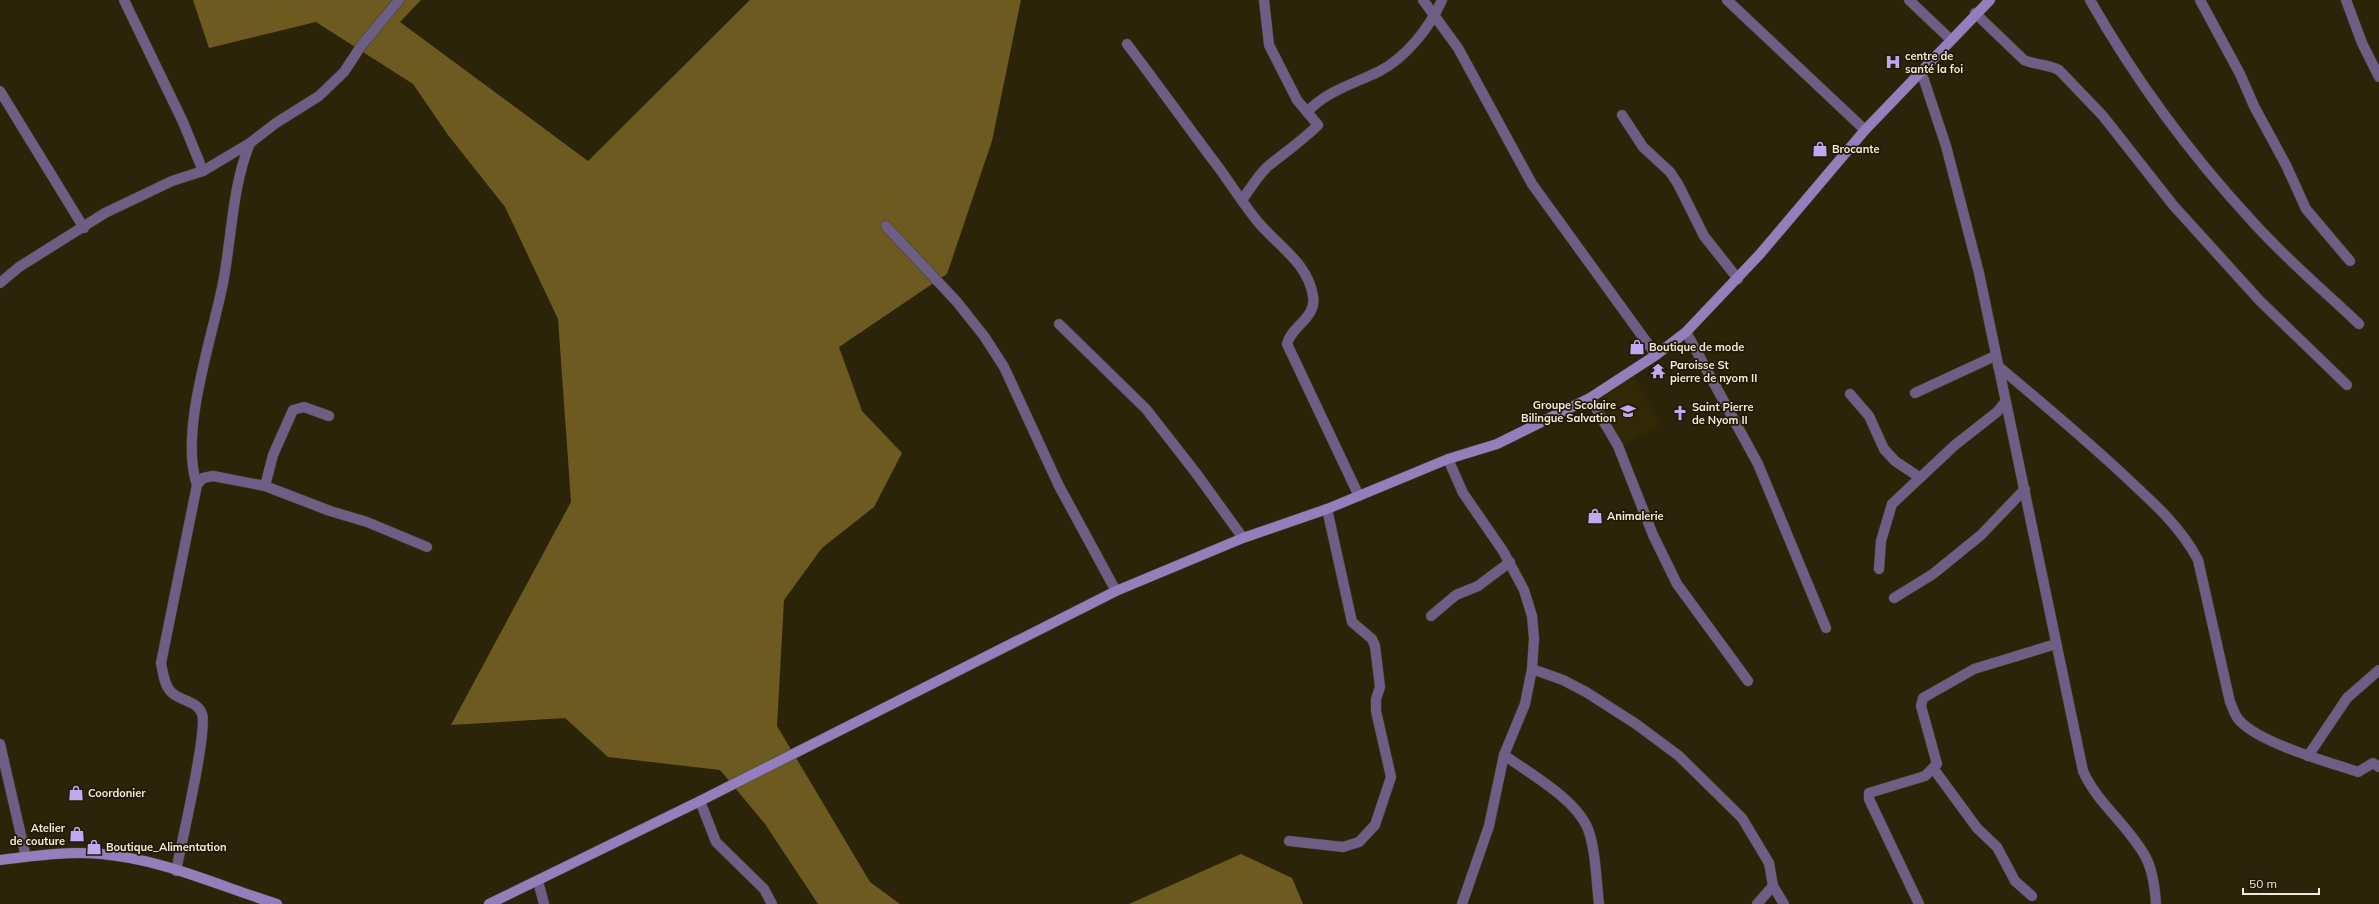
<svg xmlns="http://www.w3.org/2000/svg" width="2379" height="904" font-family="Mulish,sans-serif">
  <rect width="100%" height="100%" fill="#2c2409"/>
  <path fill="#332805" d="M1633,373L1660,425L1623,445L1596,398Z"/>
  <g fill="#6d5a20">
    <path d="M193,0H421L400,22L588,161L750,0H1021L992,141L947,274L839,347L862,411L902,453L874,507L822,548L784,600L777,726L870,882L900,904H818L765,824L720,770L608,757L565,718L451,725L571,502L558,319L505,207L448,135L413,84L316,22L209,48Z"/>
    <path d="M1241,854L1292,878L1303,904H1129Z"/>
  </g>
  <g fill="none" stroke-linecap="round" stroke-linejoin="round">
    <defs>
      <g id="minor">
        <path d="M124,0L183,122L203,171"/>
        <path d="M1423,0L1458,48L1532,184L1656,355"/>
        <path d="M1727,0L1865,130"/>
        <path d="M1909,0L1950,39"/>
        <path d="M2090,0C2135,79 2190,154 2252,221C2285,258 2323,290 2359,324"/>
        <path d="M2200,0L2240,74L2254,106L2286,165L2306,209L2350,261"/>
        <path d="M2346,0L2362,43L2379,77"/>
        <path d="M1975,13L2024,60C2035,65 2047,64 2059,70L2103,116L2173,205L2260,301L2347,385"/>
        <path d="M1127,44C1158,85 1188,127 1219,168C1232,186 1244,205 1258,222C1278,246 1308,263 1313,296C1317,318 1291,326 1287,344L1359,496"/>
        <path d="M0,91L84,228"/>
        <path d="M1307,112C1327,91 1353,84 1378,72C1406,58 1430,27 1442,0"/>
        <path d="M1622,115L1643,147L1670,172L1678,184L1704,236L1738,279"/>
        <path d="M1242,200C1250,189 1257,177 1267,167C1284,153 1302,141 1318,125L1297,100L1269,45L1264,0"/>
        <path d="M886,226L957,302L984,336L1004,367L1059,486L1116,591"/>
        <path d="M0,283L19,267L105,213L172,181L203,171L250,143L276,123L319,96L344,72L361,46L399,0"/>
        <path d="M1059,324L1146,409L1196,473L1243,538"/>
        <path d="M1686,332L1758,464L1826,628"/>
        <path d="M1998,366C2043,404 2088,441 2131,482C2157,506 2182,529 2198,560L2230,702C2233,708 2235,717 2240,721C2260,743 2328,762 2358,772L2373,763L2379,767"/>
        <path d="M1915,393L1995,356"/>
        <path d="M1850,394L1869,416L1884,449L1895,461L1919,477"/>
        <path d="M1590,398L1618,446L1653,535L1677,584L1748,681"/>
        <path d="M1448,459L1463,493L1503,551L1524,590L1532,616L1534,639L1532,669L1525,704L1504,755L1489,826L1462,904"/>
        <path d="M197,485C179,432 212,339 223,283C232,236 232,187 250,143"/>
        <path d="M265,486L273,455L293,410L304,407L329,416"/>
        <path d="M1879,569L1881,541L1892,504L1955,445L1997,412L2005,402"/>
        <path d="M1894,598L1933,574L1981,535L2025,489"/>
        <path d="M1431,616L1456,595L1478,586L1510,562"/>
        <path d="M1532,669L1563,680L1586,692L1636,724L1679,756L1742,818L1769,863L1773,886L1784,904"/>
        <path d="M0,744L26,857"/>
        <path d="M1504,755C1529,773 1576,799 1588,829C1596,851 1596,880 1599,904"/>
        <path d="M2308,756L2347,698L2379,670"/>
        <path d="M1933,768L1977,828L1997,847L2015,881L2032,896"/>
        <path d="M700,801L716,842L764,889L772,904"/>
        <path d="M1289,841L1343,847L1359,842L1375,825L1391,777L1376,711V699L1380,687L1375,646L1372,639L1352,622L1327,509"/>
        <path d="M176,871C181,845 208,731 202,714C198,701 180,701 171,692C164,685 163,672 161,663L197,485L203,478L213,476L265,486L330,511L367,522L427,547"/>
        <path d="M538,881L544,904"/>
        <path d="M1757,904L1773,886"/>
        <path d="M1919,904L1869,799V793L1925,776L1937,764L1921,706L1923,698L1974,669L2056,644"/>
      </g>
      <path id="tertiary" d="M1921,71L1946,146L1979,273L2083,771C2097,803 2128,825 2145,856C2153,870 2155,888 2156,904"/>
      <g id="secondary">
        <path d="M0,860C33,856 67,851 101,854C162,859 219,886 277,904"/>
        <path d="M489,904L700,801L1116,591L1243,538L1327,509L1448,459L1497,444L1590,398L1656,355L1686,332L1760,254L1865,130L1990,0"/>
      </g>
    </defs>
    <use href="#minor" stroke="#474026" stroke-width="11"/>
    <use href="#tertiary" stroke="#474026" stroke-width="11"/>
    <use href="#secondary" stroke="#474026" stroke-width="11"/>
    <use href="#minor" stroke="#6c5e85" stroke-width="10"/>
    <use href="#tertiary" stroke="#6c5e85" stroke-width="10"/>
    <use href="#secondary" stroke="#957ebc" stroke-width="10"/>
  </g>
  <defs>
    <symbol id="hospital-bare" viewBox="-9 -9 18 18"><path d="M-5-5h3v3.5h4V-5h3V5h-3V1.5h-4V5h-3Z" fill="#c2a7f2" stroke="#221a02" stroke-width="2.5" paint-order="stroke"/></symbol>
    <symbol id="shop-bare" viewBox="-9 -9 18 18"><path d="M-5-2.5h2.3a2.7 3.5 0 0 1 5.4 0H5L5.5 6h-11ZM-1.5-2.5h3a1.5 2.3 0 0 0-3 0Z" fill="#c2a7f2" stroke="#221a02" stroke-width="2.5" paint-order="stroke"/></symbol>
    <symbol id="temple-bare" viewBox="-9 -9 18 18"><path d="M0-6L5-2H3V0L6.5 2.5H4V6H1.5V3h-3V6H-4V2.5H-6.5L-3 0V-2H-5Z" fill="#c2a7f2" stroke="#221a02" stroke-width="2.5" paint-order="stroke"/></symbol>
    <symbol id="school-bare" viewBox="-9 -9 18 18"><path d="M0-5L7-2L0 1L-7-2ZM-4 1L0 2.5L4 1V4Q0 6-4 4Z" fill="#c2a7f2" stroke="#221a02" stroke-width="2.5" paint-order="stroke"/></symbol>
    <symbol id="church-bare" viewBox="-9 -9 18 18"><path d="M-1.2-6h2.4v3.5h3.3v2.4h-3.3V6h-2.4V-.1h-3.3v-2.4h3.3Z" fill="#c2a7f2" stroke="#221a02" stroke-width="2.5" paint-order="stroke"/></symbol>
  </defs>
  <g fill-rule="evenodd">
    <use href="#hospital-bare" x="1882" y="51" width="22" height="22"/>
    <use href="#shop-bare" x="1809" y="138" width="22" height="22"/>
    <use href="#shop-bare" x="1626" y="336" width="22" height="22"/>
    <use href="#temple-bare" x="1647" y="360" width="22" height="22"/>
    <use href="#school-bare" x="1617" y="400" width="22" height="22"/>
    <use href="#church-bare" x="1669" y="402" width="22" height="22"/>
    <use href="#shop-bare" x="1584" y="505" width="22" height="22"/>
    <use href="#shop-bare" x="65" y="782" width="22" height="22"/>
    <use href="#shop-bare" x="66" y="823" width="22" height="22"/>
    <use href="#shop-bare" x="83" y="836" width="22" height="22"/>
  </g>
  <g text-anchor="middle" stroke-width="3.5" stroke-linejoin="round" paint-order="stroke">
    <g font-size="11" font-weight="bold" fill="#efeada" stroke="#221a02" text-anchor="start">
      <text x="1905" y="60">centre de<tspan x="1905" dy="13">santé la foi</tspan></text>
      <text x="1832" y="153">Brocante</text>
      <text x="1649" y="351">Boutique de mode</text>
      <text x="1670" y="369">Paroisse St<tspan x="1670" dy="13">pierre de nyom II</tspan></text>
      <text x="1616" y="409" text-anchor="end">Groupe Scolaire<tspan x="1616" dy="13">Bilingue Salvation</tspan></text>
      <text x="1692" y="411">Saint Pierre<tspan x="1692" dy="13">de Nyom II</tspan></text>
      <text x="1607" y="520">Animalerie</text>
      <text x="88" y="797">Coordonier</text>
      <text x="65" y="832" text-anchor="end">Atelier<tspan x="65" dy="13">de couture</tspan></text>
      <text x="106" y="851">Boutique_Alimentation</text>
    </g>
  </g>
  <path d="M2243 888v6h76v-6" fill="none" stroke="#efeada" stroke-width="2"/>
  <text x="2249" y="888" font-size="12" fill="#efeada" stroke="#221a02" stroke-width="3" paint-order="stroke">50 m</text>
</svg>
